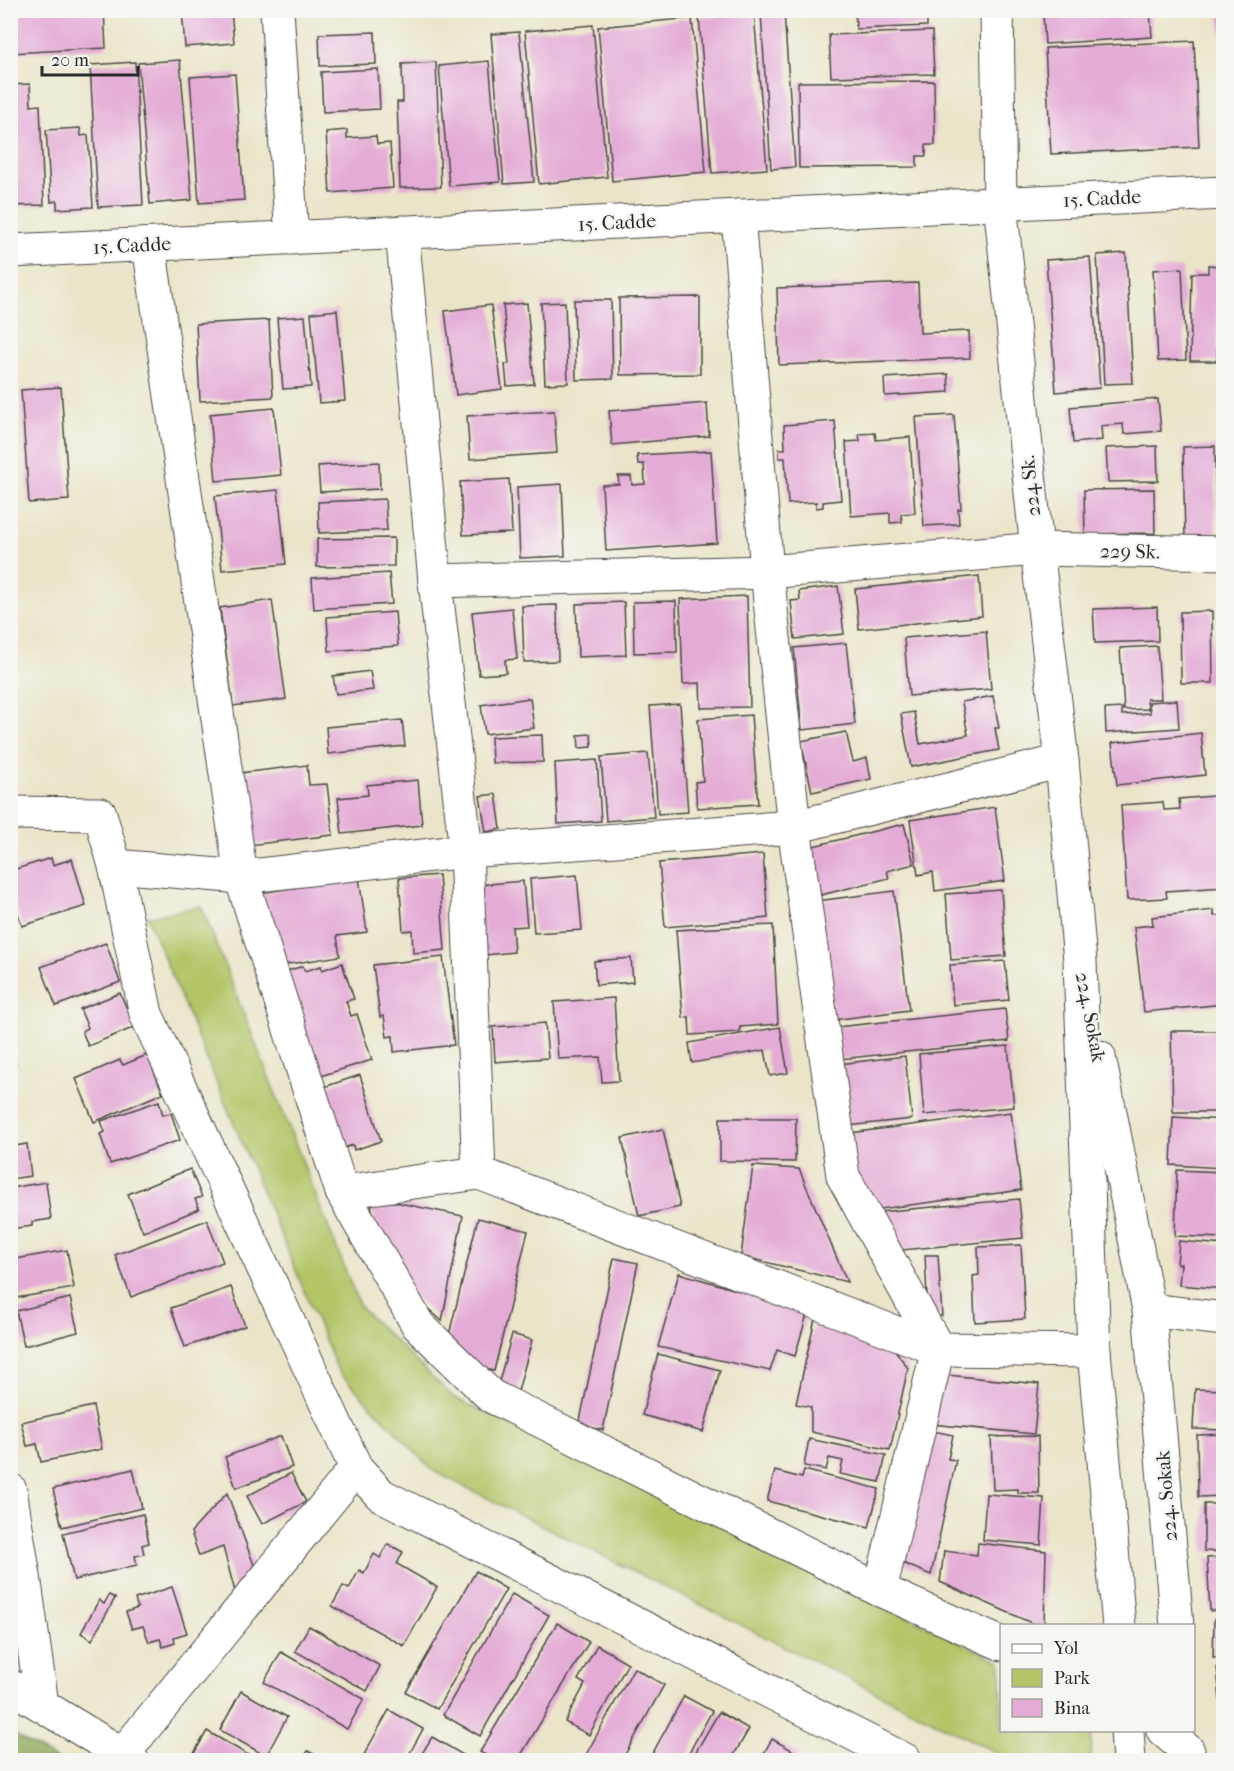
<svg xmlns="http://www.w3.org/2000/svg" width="1234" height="1771" font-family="'IM FELL French Canon',serif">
  <rect width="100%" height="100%" fill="#f6f6f2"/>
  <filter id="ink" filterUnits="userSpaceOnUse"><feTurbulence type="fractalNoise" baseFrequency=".0167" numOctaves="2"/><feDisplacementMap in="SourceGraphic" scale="12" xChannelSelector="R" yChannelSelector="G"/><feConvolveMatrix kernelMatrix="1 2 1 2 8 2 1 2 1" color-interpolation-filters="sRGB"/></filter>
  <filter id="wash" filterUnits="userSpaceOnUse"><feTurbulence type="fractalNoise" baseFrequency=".008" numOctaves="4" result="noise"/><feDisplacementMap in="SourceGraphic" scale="24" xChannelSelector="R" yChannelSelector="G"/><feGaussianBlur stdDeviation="1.35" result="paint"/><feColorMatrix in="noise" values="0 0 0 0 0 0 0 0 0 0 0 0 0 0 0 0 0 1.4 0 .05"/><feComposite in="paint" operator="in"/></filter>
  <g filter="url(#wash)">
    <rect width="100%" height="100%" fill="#eae5c9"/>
    <path fill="#b4c568" stroke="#70784a" stroke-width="1.5" d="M201,906L360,1307L453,1397L1001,1662L1002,1730L1092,1731L1091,1760H1011L433,1471L338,1371L147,917Z"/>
    <path fill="#8faa5c" stroke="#5d6a44" stroke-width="1.5" d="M11,1733L58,1760H11Z"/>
    <g id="blocks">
      <g fill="#e4abd6">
        <path d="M10,10H104L106,48L10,53Z"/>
        <path d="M182,10H231L234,43L185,47Z"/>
        <path d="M855,10H927V26L856,29Z"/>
        <path d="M1101,10H1150L1152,37L1045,44L1043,14Z"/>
        <path d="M1218,10H1224V40H1222Z"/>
        <path d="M784,12L795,167L771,169L761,13Z"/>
        <path d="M754,14L767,169L712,173L699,18Z"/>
        <path d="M692,18L706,172L612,181L598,27Z"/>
        <path d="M593,25L607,177L539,184L525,31Z"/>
        <path d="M932,31L934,74L831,77L829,35Z"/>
        <path d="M375,32L376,64L320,66L319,34Z"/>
        <path d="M519,32L534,182L504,184L491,34Z"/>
        <path d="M1194,41L1199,147L1051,154L1045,48Z"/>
        <path d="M180,60L192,200L150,204L138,63Z"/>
        <path d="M489,61L500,182L449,186L439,66Z"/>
        <path d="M135,62L143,205L98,207L90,65Z"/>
        <path d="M436,62L441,187L400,188L397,102H403L402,64Z"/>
        <path d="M378,69L380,109L323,112L321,72Z"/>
        <path d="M235,74L244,200L199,203L190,77Z"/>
        <path d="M934,81L935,145H926V156H917V167L799,168L798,82Z"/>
        <path d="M30,84L31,106L40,105L44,205L10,206V85Z"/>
        <path d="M80,128L81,136L88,135L93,207L57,209V201L51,202L46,130Z"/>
        <path d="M347,130V138L376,136L377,144L390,143L393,188L330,193L326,132Z"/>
        <path d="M1126,253L1133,383L1104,384L1097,255Z"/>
        <path d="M1090,257L1100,388L1056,392L1046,260Z"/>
        <path d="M1208,265L1219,266L1217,361H1190L1192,273H1208Z"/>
        <path d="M1182,268L1186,360L1158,361L1153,270Z"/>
        <path d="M918,283L920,333L969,331L970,358L779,365L777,288Z"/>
        <path d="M700,297V374L620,375L619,298Z"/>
        <path d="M574,300H611L613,379L576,380Z"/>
        <path d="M565,302L568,383L545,384L541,303Z"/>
        <path d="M527,303L534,384L507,386L505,364H509L503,305Z"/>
        <path d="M491,305L502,389L456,395L445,311Z"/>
        <path d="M337,310L345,401L319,403L311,313Z"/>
        <path d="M305,316L311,387L283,389L277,318Z"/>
        <path d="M269,320L273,397L200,401L196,324Z"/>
        <path d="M948,374L949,392L885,396L884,378Z"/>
        <path d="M61,387L69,500L29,503L21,390Z"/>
        <path d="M1158,399L1161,431L1124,434L1123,424L1101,426L1102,440L1073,443L1070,407Z"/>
        <path d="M707,403L709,436L612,445L609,411Z"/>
        <path d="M274,408L281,475L216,481L210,414Z"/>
        <path d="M554,411L557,453L470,459L467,416Z"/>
        <path d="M954,415L961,509H958L959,524L924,526L916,417Z"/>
        <path d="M835,421L841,500L823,502V507L816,508V502L788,504L785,458H779V449H785L784,425Z"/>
        <path d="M875,433L876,440L910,437L915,513L901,514L902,522L890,523V513L851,516L846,442L860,441L859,434Z"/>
        <path d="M1157,446L1158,481L1108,482L1106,448Z"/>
        <path d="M1215,446L1216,538H1185L1183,447Z"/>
        <path d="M711,451L717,543L606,551L602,485L619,484L618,476H631L632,485L645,484L644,464H638L637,455Z"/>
        <path d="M379,462L380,489L320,492L318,466Z"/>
        <path d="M509,479L512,533L463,535L460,482Z"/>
        <path d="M562,484L565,556L520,558L517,487Z"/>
        <path d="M1154,489L1155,533L1085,534L1084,490Z"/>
        <path d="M278,490L286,564L222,570L215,496Z"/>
        <path d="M385,499L387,530L319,533L318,502Z"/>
        <path d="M394,538V566L317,567V539Z"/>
        <path d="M389,573L392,604L314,609L312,578Z"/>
        <path d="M979,576L982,616L859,629L855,589Z"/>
        <path d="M838,586L844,634L795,639L791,601L800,600L799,591Z"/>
        <path d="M747,596L750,707L701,708L700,683L683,684L680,599Z"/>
        <path d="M272,600L286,699L233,706L220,608Z"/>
        <path d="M676,601L677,652L634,653L633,602Z"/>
        <path d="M624,602L626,655L578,657L576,604Z"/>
        <path d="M557,605L558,661L524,662L522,606Z"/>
        <path d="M1157,607L1158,641L1095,643L1093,609Z"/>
        <path d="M512,608L517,659L505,660L506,673L479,675L472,612Z"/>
        <path d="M1212,611L1213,683H1181L1180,612Z"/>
        <path d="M395,612L398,646L329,651L327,617Z"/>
        <path d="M986,631L991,689L909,696L904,638Z"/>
        <path d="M846,643L855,724L802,730L794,648Z"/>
        <path d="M1157,646L1161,699H1147L1148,709L1124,710L1120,648Z"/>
        <path d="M370,671L373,690L336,694L333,676Z"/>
        <path d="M993,696L999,728H995L999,750L911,767L901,714L914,712L920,744L968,735L962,702Z"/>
        <path d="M530,698L534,728L485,734L481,705Z"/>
        <path d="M1177,700L1179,728L1106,733L1105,709L1122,708V715L1150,713L1149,702Z"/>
        <path d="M680,704L688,812L658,814L650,706Z"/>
        <path d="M751,715L758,804L697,808L695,782L703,781L698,719Z"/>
        <path d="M402,720L405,746L328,754L326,727Z"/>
        <path d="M846,732L853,762L867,758L871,779L812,792L801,741Z"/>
        <path d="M1201,733L1205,775L1117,785L1112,743Z"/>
        <path d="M591,734L592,747L579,748L578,735Z"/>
        <path d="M542,735L543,762L492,763L491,737Z"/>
        <path d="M648,753L654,817L606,821L601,757Z"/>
        <path d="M597,760L601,821L558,824L555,763Z"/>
        <path d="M307,765L309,785L327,784L333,835L249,845L240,773Z"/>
        <path d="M418,780L422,825L342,834L338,798L368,795L367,785Z"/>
        <path d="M496,794L501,829L486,832L480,796Z"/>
        <path d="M1224,795V887L1166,891L1167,898L1127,900L1121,805L1163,802L1164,810L1180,809L1179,799Z"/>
        <path d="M995,807L1005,881L935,891L933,872L918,875L910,820Z"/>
        <path d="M904,824L914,864L887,871L889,878L821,895L809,847Z"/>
        <path d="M763,854L768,918L665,927L659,863Z"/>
        <path d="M51,858L53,865L72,859L86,906L22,926L10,889V871Z"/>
        <path d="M439,875L445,950L413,953L412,930L403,931L399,878Z"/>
        <path d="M577,875L582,930L534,933L530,879Z"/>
        <path d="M359,878L367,932L337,936L340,956L277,966L259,893Z"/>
        <path d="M523,881L527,926L512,927L514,952L485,955L479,885Z"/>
        <path d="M1001,890L1006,956L951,960L946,894Z"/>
        <path d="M894,891L909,1010L833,1020L817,901Z"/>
        <path d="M1214,910V916L1224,915V1004L1144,1012L1134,927L1153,925L1152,917Z"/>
        <path d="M773,925L778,1024L740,1027V1032L690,1035L689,1017L683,1018L676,930Z"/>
        <path d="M106,943L120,982L56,1006L41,967Z"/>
        <path d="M443,957L454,1045L394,1052L393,1036L387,1037L384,1016L380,1017L373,965Z"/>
        <path d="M631,958L633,982L596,985L594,961Z"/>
        <path d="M1005,961L1009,1000L953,1005L950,965Z"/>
        <path d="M342,963L354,999L346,1001L351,1016L357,1014L372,1060L317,1077L284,972L303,966L305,971L321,966L322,970Z"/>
        <path d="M120,993L135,1027L88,1046L82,1031L88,1028L80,1009Z"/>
        <path d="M614,998L619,1081L602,1082L600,1057L558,1059L554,1002Z"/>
        <path d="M1005,1009L1009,1041L840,1059L837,1027Z"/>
        <path d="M545,1023L548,1058L495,1062L493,1027Z"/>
        <path d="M780,1027L788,1073L770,1076L765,1050L692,1063L689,1043Z"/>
        <path d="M1171,1031H1224V1112H1173Z"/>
        <path d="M10,1045L16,1064L10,1065Z"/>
        <path d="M1008,1046L1014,1107L924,1115L919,1054Z"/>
        <path d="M147,1055L163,1093L94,1122L76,1079L120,1060L123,1065Z"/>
        <path d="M905,1056L912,1119L847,1126L839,1064Z"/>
        <path d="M10,1075L15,1089L10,1090Z"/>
        <path d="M360,1075L381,1141L354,1150L353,1145L344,1148L324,1087Z"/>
        <path d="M159,1101L163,1115L171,1113L180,1140L110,1164L100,1134L105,1132L101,1121Z"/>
        <path d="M1011,1112L1021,1190L873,1210L856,1180L850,1133Z"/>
        <path d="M1173,1117L1224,1120V1168L1171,1165Z"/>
        <path d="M720,1118H796L795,1162L720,1161Z"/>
        <path d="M663,1129L680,1207L639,1216L622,1138Z"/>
        <path d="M27,1144L31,1176L10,1179V1147Z"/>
        <path d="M753,1166L799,1169L847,1282L741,1256Z"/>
        <path d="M190,1169L202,1197L195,1199L199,1209L143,1232L128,1194Z"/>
        <path d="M1177,1170L1224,1172V1238L1175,1236Z"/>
        <path d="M46,1182L51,1219L32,1222V1226L10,1229V1188Z"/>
        <path d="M370,1197L463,1216L442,1321L409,1292L376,1235Z"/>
        <path d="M1019,1199L1023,1238L892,1251L879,1212Z"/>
        <path d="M478,1218L528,1231L494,1371L467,1365L447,1343Z"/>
        <path d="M207,1220L223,1262L131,1297L115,1255Z"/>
        <path d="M1179,1241L1224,1245V1289L1179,1285L1181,1264H1177Z"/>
        <path d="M1021,1245L1025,1319L975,1322L973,1276L979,1275L978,1247Z"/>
        <path d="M67,1250L74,1288L10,1299V1260Z"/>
        <path d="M925,1255H938L942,1316L928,1317Z"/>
        <path d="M614,1258L638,1263L603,1430L579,1425Z"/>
        <path d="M679,1273L808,1311L795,1356L777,1350L770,1371L658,1347Z"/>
        <path d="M231,1287L245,1326L185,1347L171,1308Z"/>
        <path d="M70,1298L78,1332L24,1346L16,1311Z"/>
        <path d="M816,1314L879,1328L908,1368L890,1450L811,1432V1407L796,1404Z"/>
        <path d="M512,1334L532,1340L518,1391L498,1385Z"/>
        <path d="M658,1354L720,1370L703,1432L642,1415Z"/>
        <path d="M937,1374L1039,1384L1034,1434L931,1424Z"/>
        <path d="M1195,1389L1224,1390V1430L1193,1429Z"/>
        <path d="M93,1406L102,1449L41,1462L37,1444L27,1446L21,1422Z"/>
        <path d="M928,1430L953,1435L948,1459L956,1460L931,1575L900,1562Z"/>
        <path d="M1224,1434V1496L1198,1497L1197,1435Z"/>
        <path d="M281,1436L292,1467L236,1488L225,1457Z"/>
        <path d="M1038,1436L1039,1493H1018V1489L993,1490L991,1437Z"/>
        <path d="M809,1439L886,1455L880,1482L840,1474L843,1461L829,1458L826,1470L804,1466Z"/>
        <path d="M133,1469L142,1508L62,1527L53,1489Z"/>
        <path d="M804,1470L879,1489L869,1527L767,1501L775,1471L802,1478Z"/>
        <path d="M291,1473L306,1502L262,1524L247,1496Z"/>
        <path d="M227,1493L260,1581L237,1599L223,1547L199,1556L191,1532Z"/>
        <path d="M986,1494L1044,1498L1041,1545L983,1540Z"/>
        <path d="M1204,1504H1224V1552L1204,1551Z"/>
        <path d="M143,1514L149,1543L142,1545L144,1554L135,1556L137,1565L74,1580L63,1533Z"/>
        <path d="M978,1543L1046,1551L1044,1626H1038L940,1582L944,1551L977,1555Z"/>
        <path d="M388,1544L403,1552L397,1564L437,1587L404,1646L332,1606L343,1586L349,1589L359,1570L364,1573L374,1554L380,1558Z"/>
        <path d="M1224,1557V1610L1210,1611L1207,1558Z"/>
        <path d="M476,1571L506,1589L437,1709L406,1692Z"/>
        <path d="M172,1587L187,1633L174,1637L175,1643L163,1647L160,1639L149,1642L143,1626L132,1629L126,1612L138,1608L135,1599Z"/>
        <path d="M512,1594L549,1615L480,1736L443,1715Z"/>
        <path d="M109,1595L115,1598L92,1640L81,1633L99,1600L104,1604Z"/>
        <path d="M1214,1619L1224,1620V1657H1213Z"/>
        <path d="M557,1623L589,1642L518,1760H494L480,1752Z"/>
        <path d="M309,1626L380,1666L367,1691L295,1651Z"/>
        <path d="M597,1645L628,1663L589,1735L565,1722L585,1684L578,1680Z"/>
        <path d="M281,1652L364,1699L347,1729L264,1682Z"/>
        <path d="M1224,1665V1725H1222L1217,1666Z"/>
        <path d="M634,1668L664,1685L622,1760H583Z"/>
        <path d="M241,1691L287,1717L266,1756L220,1730Z"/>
        <path d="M684,1696L712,1711L685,1760H649Z"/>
        <path d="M389,1710L423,1729L406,1760H361Z"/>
        <path d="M719,1712L749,1729L731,1760H691Z"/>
        <path d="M207,1731L257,1760H190Z"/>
        <path d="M432,1737L465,1756L463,1760H418Z"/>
        <path d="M772,1739L799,1754L796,1760H760Z"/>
        <path d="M308,1751L324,1760H302Z"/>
      </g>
    </g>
  </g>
  <g filter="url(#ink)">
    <use href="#blocks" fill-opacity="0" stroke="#484743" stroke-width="1.5"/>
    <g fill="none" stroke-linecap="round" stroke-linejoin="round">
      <defs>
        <g id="minor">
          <path d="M277,10L292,238"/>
          <path d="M997,10L1000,203L1037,549L1062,761L1080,961L1094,1351L1119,1626"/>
          <path d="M738,216L767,572L794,827L843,1176L938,1349L880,1590"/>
          <path d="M402,232L435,581L466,851L479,1173"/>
          <path d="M149,245L241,877L342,1192L418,1325L491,1396L880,1590L1002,1644"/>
          <path d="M435,581L767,572L1037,549L1224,553"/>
          <path d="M10,813L100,814L115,866L146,1014L356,1468L381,1495L905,1760"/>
          <path d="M115,866L241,877L466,851L794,827L1062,761"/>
          <path d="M1099,1057L1149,1310L1177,1626"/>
          <path d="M342,1192L479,1173L938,1349L1094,1351"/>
          <path d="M1149,1310L1224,1319"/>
          <path d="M10,1490L25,1583L42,1705"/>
          <path d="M10,1686L132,1760"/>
          <path d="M1127,1730L1129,1760"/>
          <path d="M1163,1730L1188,1751"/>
          <path d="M122,1755L356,1468"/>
        </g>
        <path id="major" d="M10,251L1224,193"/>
      </defs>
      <use href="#minor" stroke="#484743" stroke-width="35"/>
      <use href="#major" stroke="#484743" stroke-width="35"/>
      <use href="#minor" stroke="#fff" stroke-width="33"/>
      <use href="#major" stroke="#fff" stroke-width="33"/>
    </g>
  </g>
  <g text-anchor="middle" stroke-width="4.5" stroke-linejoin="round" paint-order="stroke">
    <g font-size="20" fill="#2b2b2b" stroke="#f6f6f2">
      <text transform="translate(1102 198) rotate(-3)" y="7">15. Cadde</text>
      <text transform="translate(617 222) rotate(-3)" y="7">15. Cadde</text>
      <text transform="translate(132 245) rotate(-3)" y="7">15. Cadde</text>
      <text transform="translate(1030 486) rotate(-96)" y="7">224 Sk.</text>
      <text transform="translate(1130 551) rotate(1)" y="7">229 Sk.</text>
      <text transform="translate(1091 1017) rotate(79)" y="7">224. Sokak</text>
      <text transform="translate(1166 1496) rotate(-95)" y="7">224. Sokak</text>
    </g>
  </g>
  <rect width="1234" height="1771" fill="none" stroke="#f6f6f2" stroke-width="36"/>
  <rect x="1000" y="1624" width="195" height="108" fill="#f6f6f2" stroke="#a5a5a2" stroke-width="1.5"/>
  <rect x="1012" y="1644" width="30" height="9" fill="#ffffff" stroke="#a5a5a2" stroke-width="1.5"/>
  <text x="1054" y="1654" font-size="18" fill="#2b2b2b">Yol</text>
  <rect x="1012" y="1669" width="30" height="18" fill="#b4c568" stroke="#a5a5a2" stroke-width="1.5"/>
  <text x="1054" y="1684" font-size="18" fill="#2b2b2b">Park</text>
  <rect x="1012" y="1699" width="30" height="18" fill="#e4abd6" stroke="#a5a5a2" stroke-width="1.5"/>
  <text x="1054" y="1714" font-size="18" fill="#2b2b2b">Bina</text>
  <path d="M42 66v9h96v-9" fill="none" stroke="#2b2b2b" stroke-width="3"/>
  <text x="51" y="66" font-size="18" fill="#2b2b2b" stroke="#f6f6f2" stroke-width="4.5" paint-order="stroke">20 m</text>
</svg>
